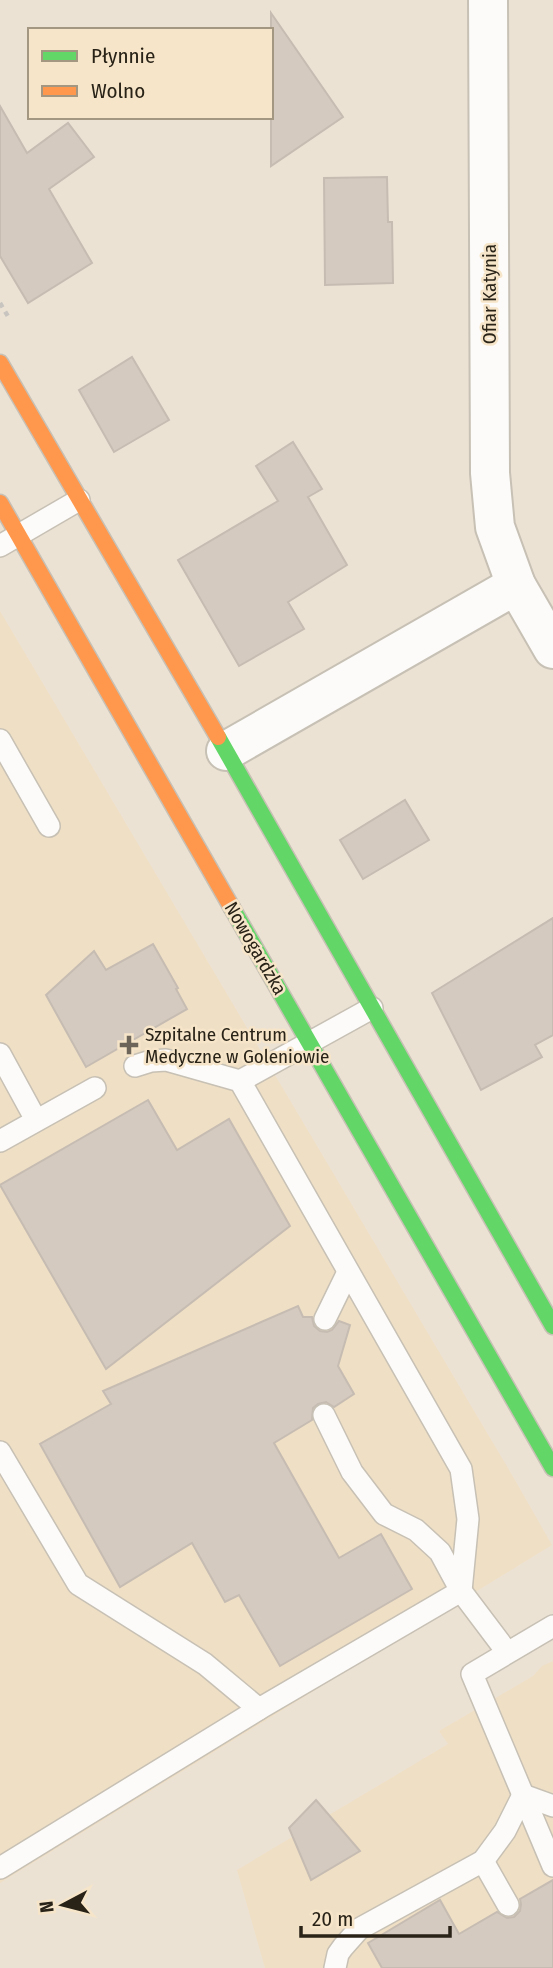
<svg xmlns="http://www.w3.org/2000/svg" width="553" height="1968" font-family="'Fira Sans Condensed',sans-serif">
  <rect width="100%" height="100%" fill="#ece2d4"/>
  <g fill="#efdfc5">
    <path d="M0,611L515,1480L552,1545L0,1883Z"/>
    <path d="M553,1661V1968H265L237,1870L448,1744L439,1731L533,1676L542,1666Z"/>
  </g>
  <g fill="#d4cac0" stroke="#c6bcb2" stroke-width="2">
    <path d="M271,13L343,117L271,166Z"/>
    <path d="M0,106L27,153L68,123L94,157L49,189L92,263L28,303L0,256Z"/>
    <path d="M387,177L388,222H392L393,283L325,285L324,178Z"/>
    <path d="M132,357L169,420L114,452L79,390Z"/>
    <path d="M293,442L322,489L308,497L347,565L288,602L304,629L239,666L178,560L278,501L256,466Z"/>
    <path d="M405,800L429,840L363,879L340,840Z"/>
    <path d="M553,918V1035L535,1045L542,1057L481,1090L432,993Z"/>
    <path d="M153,944L178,988L176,989L187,1009L86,1067L46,995L94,951L106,970Z"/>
    <path d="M148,1100L177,1150L229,1119L290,1226L106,1369L0,1185Z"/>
    <path d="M298,1306L303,1317H312L314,1326L320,1331L327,1332L332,1330L339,1321L350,1325L338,1366L354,1394L334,1407L326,1402L318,1404L313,1408L312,1420L274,1443L339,1558L381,1534L412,1589L280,1666L239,1595L225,1602L192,1543L120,1587L40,1444L111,1404L103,1391Z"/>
    <path d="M316,1800L360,1851L311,1880L289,1828Z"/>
    <path d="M553,1880V1968H382L368,1943L440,1900L459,1934L497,1912L507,1918L514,1917L520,1911L521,1904L520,1899Z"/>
  </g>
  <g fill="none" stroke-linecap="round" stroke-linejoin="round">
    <defs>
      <g id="lane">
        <path d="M0,546L79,500"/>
        <path d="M0,740L49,826"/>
        <path d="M0,1054L36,1120"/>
        <path d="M135,1066L151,1061L166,1060L240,1081L461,1469L468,1519L461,1591"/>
        <path d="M240,1081L372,1008"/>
        <path d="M0,1141L95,1088"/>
        <path d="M325,1319L348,1272"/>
        <path d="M324,1415L352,1472L384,1514L416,1530L440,1552L461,1591L507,1652"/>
        <path d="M0,1452L78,1584L205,1664L259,1709L461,1591"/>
        <path d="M553,1626L472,1674L553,1866"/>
        <path d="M483,1861L508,1905"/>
        <path d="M0,1868L259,1709"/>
        <path d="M335,1968L338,1954L343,1947L359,1929L483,1861L505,1831L523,1795L553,1806"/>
      </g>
      <g id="street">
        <path d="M488,0L490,473L495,527L516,585L553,649"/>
        <path d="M226,751L516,585"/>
      </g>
      <g id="fast">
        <path d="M218,737L553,1326"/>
        <path d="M232,908L553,1468"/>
      </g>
      <g id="slow">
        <path d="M0,363L218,737"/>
        <path d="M0,503L232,908"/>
      </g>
    </defs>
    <use href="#lane" stroke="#c7c0b4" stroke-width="24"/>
    <use href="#street" stroke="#c7c0b4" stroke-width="42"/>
    <use href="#fast" stroke="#c7c0b4" stroke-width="19"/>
    <use href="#slow" stroke="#c7c0b4" stroke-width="19"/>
    <path stroke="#c8c5c0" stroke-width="4.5" stroke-dasharray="5 5" stroke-linecap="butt" d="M0,303L9,318"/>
    <use href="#lane" stroke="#fcfbf9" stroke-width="21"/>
    <use href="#street" stroke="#fcfbf9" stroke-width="38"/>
    <use href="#fast" stroke="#63d668" stroke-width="16"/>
    <use href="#slow" stroke="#ff974d" stroke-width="16"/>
  </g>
  <path fill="#6d6559" stroke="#f6e5c9" stroke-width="2.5" d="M125.5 1034.5h7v7h7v7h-7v7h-7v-7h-7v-7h7z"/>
  <g text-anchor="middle" stroke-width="5" stroke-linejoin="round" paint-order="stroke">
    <g font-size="19" fill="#282217" stroke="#f6e5c9">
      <text transform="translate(489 294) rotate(-90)" y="7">Ofiar Katynia</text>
      <text transform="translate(256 948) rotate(60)" y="7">Nowogardzka</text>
    </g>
    <g font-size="19" fill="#282217" stroke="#f6e5c9" text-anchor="start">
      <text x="145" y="1041">Szpitalne Centrum<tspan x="145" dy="22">Medyczne w Goleniowie</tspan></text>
    </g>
  </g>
  <rect x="28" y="28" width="245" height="91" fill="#f6e5c9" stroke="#a49782" stroke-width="2"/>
  <rect x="42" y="51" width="35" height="10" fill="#63d668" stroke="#a49782" stroke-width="2"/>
  <text x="91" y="63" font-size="21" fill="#282217">Płynnie</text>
  <rect x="42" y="86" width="35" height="10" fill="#ff974d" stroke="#a49782" stroke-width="2"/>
  <text x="91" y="98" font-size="21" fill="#282217">Wolno</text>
  <g transform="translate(63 1905) rotate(263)" stroke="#f6e5c9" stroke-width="5" paint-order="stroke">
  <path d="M0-5L12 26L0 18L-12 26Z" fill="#282217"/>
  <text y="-10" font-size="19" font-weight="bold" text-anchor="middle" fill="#282217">N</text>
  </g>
  <path d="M301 1926v10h149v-10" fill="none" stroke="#282217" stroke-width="3.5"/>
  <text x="312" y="1926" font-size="21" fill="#282217" stroke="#f6e5c9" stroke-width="5" paint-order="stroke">20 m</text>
</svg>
